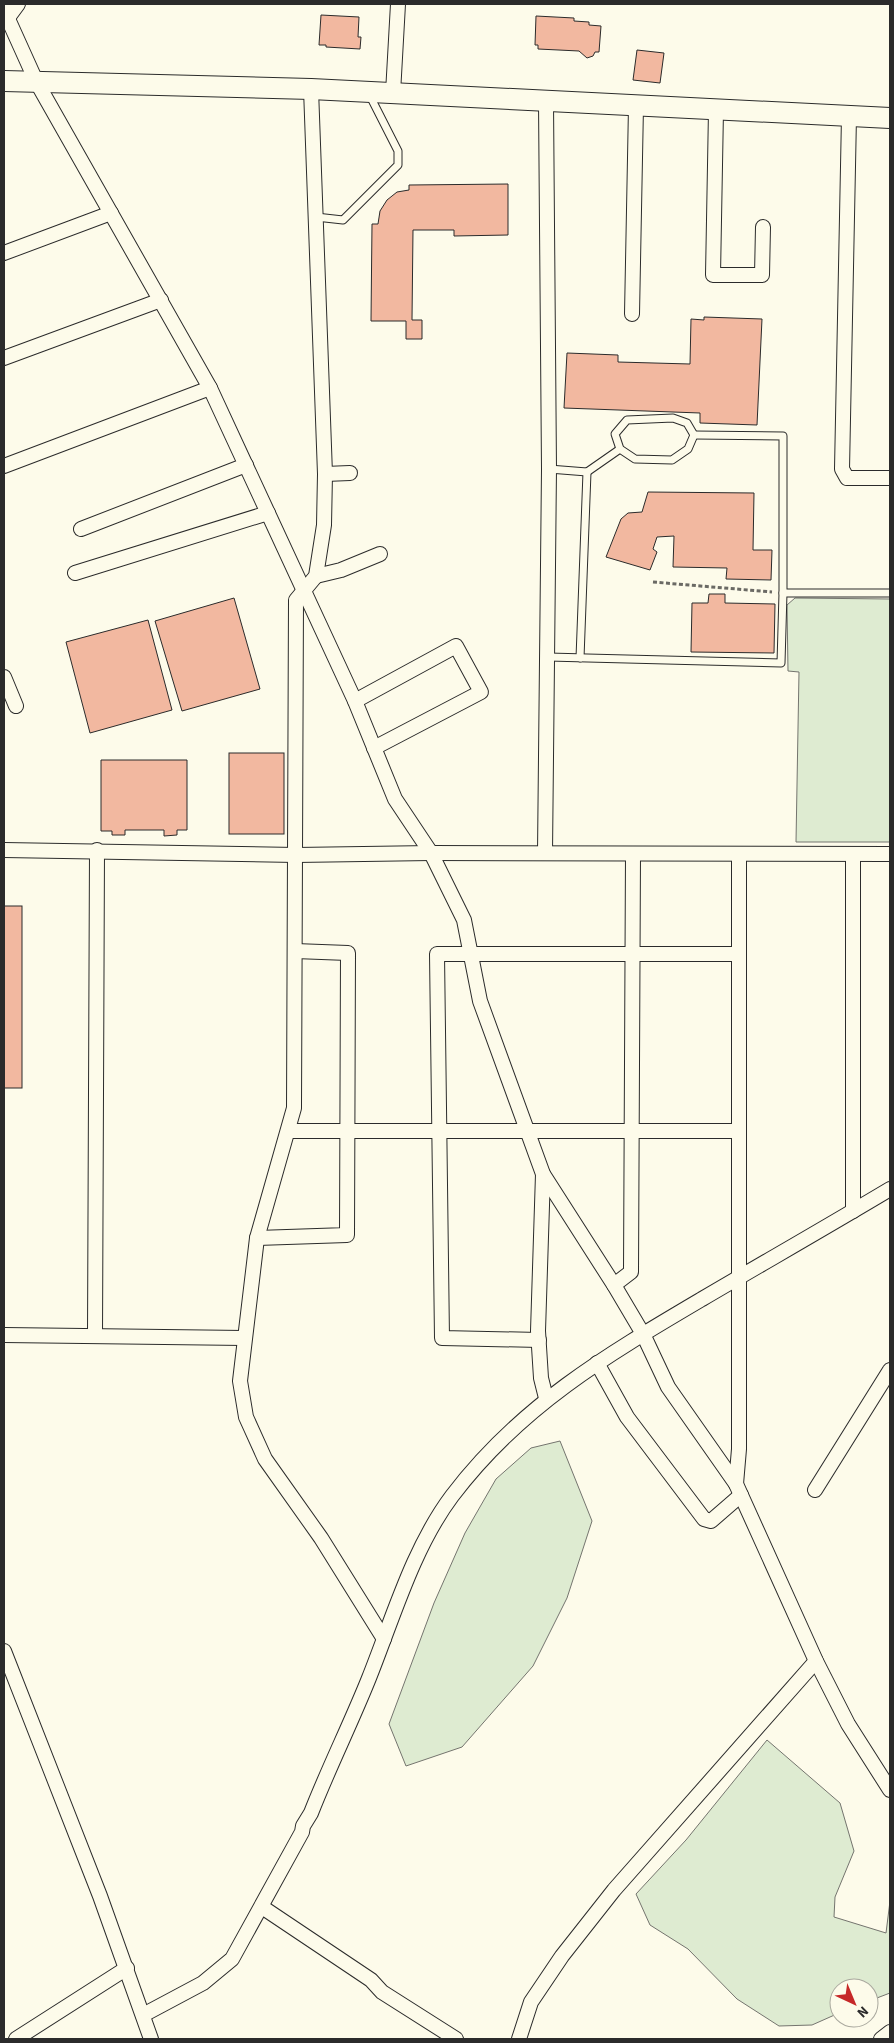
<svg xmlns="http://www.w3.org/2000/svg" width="894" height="2043" font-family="'Source Sans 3',sans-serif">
  <rect width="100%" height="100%" fill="#fdfbea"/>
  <g fill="#deebd1" stroke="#74746e">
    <path d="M795,598L890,599V842H796L799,672L788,671L787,605Z"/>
    <path d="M560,1441L592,1521L567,1598L533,1666L462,1747L406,1766L389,1724L434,1603L465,1533L496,1479L531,1448Z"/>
    <path d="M767,1740L840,1803L854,1851L835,1897L834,1917L886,1933L890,1901V1993L869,2001V1988H839V2013L812,2025L779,2026L737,1999L688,1949L650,1925L636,1894L686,1840Z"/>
  </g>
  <g fill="#f2b8a0" stroke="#2b2b2b">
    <path d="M321,15L359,17L358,37H361L360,49L326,47V45H319Z"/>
    <path d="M536,16L574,18V21L589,22V25L601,26L599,52H595L593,56L587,58L579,51L538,49V45H535Z"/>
    <path d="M637,50L664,53L660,83L633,80Z"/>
    <path d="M508,184V235L454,236V230H413L412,320H422V339H406V321H371L372,224H378L380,211L387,200L397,192L409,190V185Z"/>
    <path d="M704,317L762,319L757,425L700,423V413L564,408L567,353L618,355V362L690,364L691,319L704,320Z"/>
    <path d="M648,492L754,493L753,550H772L771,580L726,579L727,568L673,567L674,536L657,537L653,549L657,552L650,570L606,557L621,519L628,513L642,512Z"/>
    <path d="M709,594H725V603L775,604L774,653L691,652L692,603H708Z"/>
    <path d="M234,598L260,689L182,711L155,621Z"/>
    <path d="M148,620L172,710L90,733L66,642Z"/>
    <rect x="229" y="753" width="55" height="81"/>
    <path d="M101,760H187V830H177V835L164,836V830H125V835H112V831H101Z"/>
    <rect x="4" y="906" width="18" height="182"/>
  </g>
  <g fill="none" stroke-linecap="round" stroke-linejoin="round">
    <defs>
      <g id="lane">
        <path d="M316,217L343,220L398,165V151L369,94"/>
        <path d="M673,418L687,423L694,435L688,449L672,460L635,459L620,449L615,434L627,420Z"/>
        <path d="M694,435L783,436V593H890"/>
        <path d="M549,469L587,472L620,449"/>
        <path d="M548,657L781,663L783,593"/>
        <path d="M580,658L587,472"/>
      </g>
      <g id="street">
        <path d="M4,10L36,81L210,388L355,701L395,799L431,853L464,920L480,1001L543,1174L614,1285L643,1334L668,1387L736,1484L816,1661L848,1724L890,1790"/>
        <path d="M7,19L18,4"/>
        <path d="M311,89L325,474L324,525L316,576L296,600L294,1108L257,1238L240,1381L246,1417L265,1459L321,1538L384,1639"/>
        <path d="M393,93L398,4"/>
        <path d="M716,110L713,275H762L763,227"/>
        <path d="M849,116L842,469L847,478H890"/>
        <path d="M4,253L111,213"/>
        <path d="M632,314L636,106"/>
        <path d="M4,358L161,300"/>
        <path d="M4,466L210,388"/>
        <path d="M325,474L350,473"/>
        <path d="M81,529L246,465"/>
        <path d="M75,573L268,513"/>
        <path d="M316,576L341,570L380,554"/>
        <path d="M4,677L16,706"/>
        <path d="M355,701L456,646L481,692L374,748"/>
        <path d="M4,850L296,855L431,853L890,854"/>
        <path d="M545,853L549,469L546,102"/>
        <path d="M289,1131H739"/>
        <path d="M543,1174L538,1331L541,1378L546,1398"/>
        <path d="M853,1211V855"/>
        <path d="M257,1238L347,1235L348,953L295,951"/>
        <path d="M614,1285L631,1272L633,855"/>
        <path d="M4,1335L244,1338"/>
        <path d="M95,1336L97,850"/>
        <path d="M539,1340L442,1338L437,954H739"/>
        <path d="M597,1363L627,1417L704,1519L711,1521L741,1495"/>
        <path d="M736,1484L739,1449V854"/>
        <path d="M815,1490L890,1370"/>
        <path d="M4,1651L100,1896L151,2039"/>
        <path d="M262,1907L371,1980L382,1992L456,2039"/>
        <path d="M143,2015L203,1983L232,1959L302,1832L303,1826L311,1813C329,1767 351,1723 369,1678C393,1618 413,1548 452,1496C520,1406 607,1355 702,1299C765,1262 828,1226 890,1189"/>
        <path d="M16,2039L127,1968"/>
        <path d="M519,2039L531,2002L562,1956L614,1890L816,1661"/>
        <path d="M881,2039L890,2032"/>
      </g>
      <path id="secondary" d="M4,81L311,89L890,118"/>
    </defs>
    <use href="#lane" stroke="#2b2b2b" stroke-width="9"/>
    <use href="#street" stroke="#2b2b2b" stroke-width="16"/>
    <use href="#secondary" stroke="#2b2b2b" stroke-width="22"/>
    <path stroke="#6a6964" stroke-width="3" stroke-dasharray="4 2.5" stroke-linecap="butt" d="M653,582L772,592"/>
    <use href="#lane" stroke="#fdfbea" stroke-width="7"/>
    <use href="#street" stroke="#fdfbea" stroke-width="14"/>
    <use href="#secondary" stroke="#fdfbea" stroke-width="20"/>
  </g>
  <rect width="894" height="2043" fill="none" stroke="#2b2b2b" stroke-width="10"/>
  <g transform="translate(854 2003) rotate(136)"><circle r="24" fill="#fdfbea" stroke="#a9a89e"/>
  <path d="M0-4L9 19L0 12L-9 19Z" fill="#c62828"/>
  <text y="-8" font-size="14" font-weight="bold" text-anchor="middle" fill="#2b2b2b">N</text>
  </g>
</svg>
